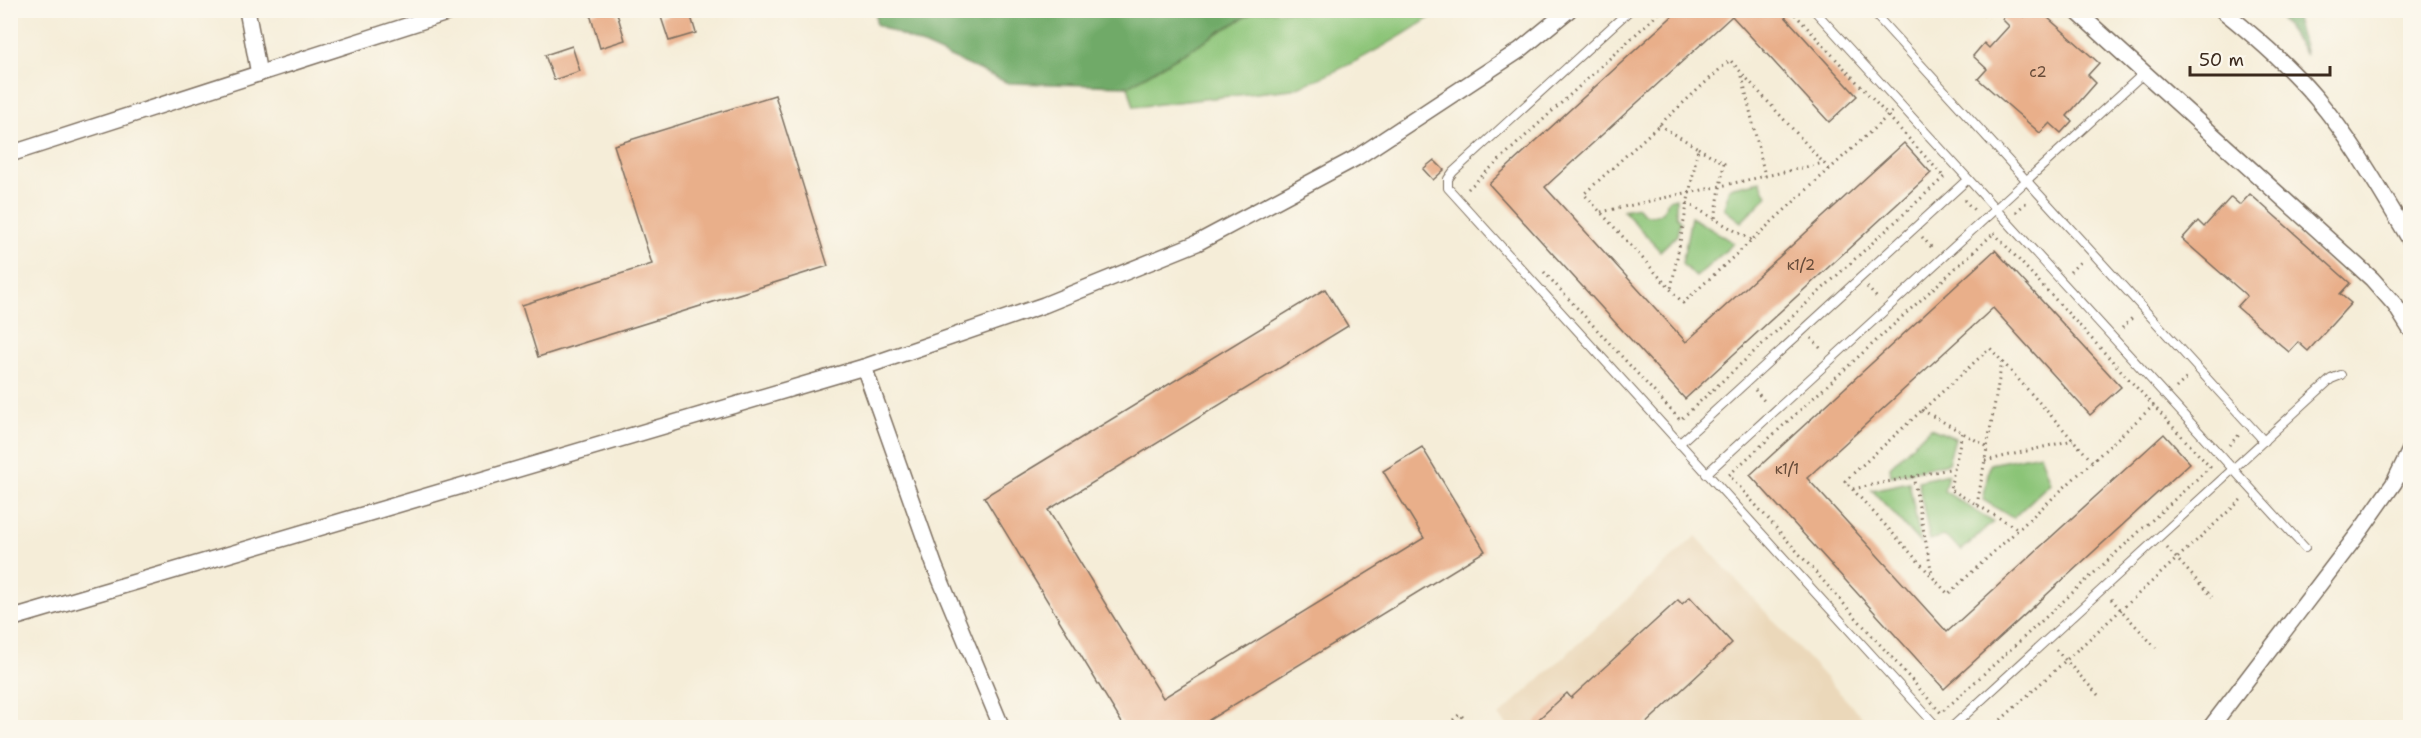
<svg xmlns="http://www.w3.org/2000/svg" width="2421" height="738" font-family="'Shantell Sans',sans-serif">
  <rect width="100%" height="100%" fill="#fbf7ec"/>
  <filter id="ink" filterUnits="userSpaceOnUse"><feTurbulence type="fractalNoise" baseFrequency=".0167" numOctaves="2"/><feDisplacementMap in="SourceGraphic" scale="12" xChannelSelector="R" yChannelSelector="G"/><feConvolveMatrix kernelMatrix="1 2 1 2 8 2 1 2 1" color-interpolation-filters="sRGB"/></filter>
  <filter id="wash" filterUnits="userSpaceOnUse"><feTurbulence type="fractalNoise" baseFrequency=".008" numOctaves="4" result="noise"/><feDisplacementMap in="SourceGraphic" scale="24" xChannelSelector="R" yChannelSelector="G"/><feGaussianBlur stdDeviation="1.35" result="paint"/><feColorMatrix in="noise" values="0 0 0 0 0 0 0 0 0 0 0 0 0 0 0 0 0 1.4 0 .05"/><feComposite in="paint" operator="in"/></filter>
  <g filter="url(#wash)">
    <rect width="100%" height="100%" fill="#f5edd8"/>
    <path fill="#ebd8ba" d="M1696,536L1871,727L1510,728L1499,716Z"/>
    <g fill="#8bc477" stroke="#63774a" stroke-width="1.5">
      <path d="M1255,11H1440C1394,42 1345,70 1292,89L1134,107L1128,86Z"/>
      <path d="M1760,181L1767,196L1741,222L1724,209L1729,188Z"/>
      <path d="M1676,198V216L1680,221L1677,235L1660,251L1623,210L1637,207C1648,221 1664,217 1668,200Z"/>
      <path d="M1691,217L1734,243L1696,277L1682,264Z"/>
      <path d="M1930,428L1955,438L1948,463L1891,476L1890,467Z"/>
      <path d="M2040,454L2050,483L2013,518L1983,500L1990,464Z"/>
      <path d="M1948,474L1944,491L1993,522L1962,550L1944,536L1930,540L1918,481Z"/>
      <path d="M1909,482L1921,544L1872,490Z"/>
    </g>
    <g fill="#70aa68" stroke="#566a43" stroke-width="1.5">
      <path d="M876,11V10L1255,11L1128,86L1008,83L876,24Z"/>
      <path d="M2264,11H2294L2306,54L2280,18Z"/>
    </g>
    <g id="blocks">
      <g fill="#e9af8a">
        <path d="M601,10H616L625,40L600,48L590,14Z"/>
        <path d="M682,10H689L696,33L669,41L661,17Z"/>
        <path d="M1679,10H1779L1857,96L1829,122L1732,16L1545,187L1686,342L1904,143L1931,173L1685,399L1489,184Z"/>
        <path d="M2009,10H2017L2024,17L2030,10H2039L2099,63L2088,75L2096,83L2067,116L2072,121L2061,133L2050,123L2040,133L1978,79L1987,69L1973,56L1984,43L1989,48L2009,26L2002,19Z"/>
        <path d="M572,46L580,71L554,80L545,55Z"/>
        <path d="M775,95L828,266L538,357L522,305L652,264L614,145Z"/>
        <path d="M1434,160L1444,170L1433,180L1423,169Z"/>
        <path d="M2250,194L2350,283L2340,294L2351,303L2308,351L2298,342L2289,352L2237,307L2247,296L2182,239L2198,221L2204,227L2231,197L2240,205Z"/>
        <path d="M1995,250L2121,387L2090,415L1993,308L1807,478L1947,632L2164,434L2190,463L1944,689L1750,475Z"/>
        <path d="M1325,289L1348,326L1048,510L1163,698L1424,538L1383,471L1422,447L1485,551L1196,728H1125L984,497Z"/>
        <path d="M1690,597L1732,643L1641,728H1529L1567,693L1571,698L1678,600L1682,604Z"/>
      </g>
    </g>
  </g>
  <g filter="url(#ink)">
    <use href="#blocks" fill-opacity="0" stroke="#7c6e5f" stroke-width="1.5"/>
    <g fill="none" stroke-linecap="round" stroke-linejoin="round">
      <defs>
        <g id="lane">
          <path d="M1630,10L1453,172L1448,179V188L1938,728"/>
          <path d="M1814,10L2305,548"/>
          <path d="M1871,10L2264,441"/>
          <path d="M1679,444L1968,179"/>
          <path d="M1706,474L2145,72"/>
          <path d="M1951,728L2331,379L2341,375"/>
        </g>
        <g id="street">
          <path d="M247,10L259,74"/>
          <path d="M2075,10L2372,279L2395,305L2410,329"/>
          <path d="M2222,10C2256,37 2288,65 2316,98C2352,140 2382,193 2410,240"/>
          <path d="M10,154L456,10"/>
          <path d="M864,367L935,567L1002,728"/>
          <path d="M10,619L864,367L1044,305L1197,243L1356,158L1520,50L1569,10"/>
          <path d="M2210,728L2361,530L2394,483L2410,450"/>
        </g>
      </defs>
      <use href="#lane" stroke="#7c6e5f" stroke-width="10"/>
      <use href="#street" stroke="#7c6e5f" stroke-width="18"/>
      <g stroke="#7c6e5f" stroke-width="3" stroke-dasharray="1.5 4.5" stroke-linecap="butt">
        <path d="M1791,10L1944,177"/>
        <path d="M1980,10L1988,19"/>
        <path d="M1742,76L1765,176"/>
        <path d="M1659,125L1698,148L1671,289"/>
        <path d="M1698,148L1724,163L1715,219"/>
        <path d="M1829,169L1730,60L1584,194L1683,303L1892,112"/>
        <path d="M1468,189L1662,10"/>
        <path d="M1689,193L1824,163"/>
        <path d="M1964,200L1974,210"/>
        <path d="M1687,203L1751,240"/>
        <path d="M1601,212L1690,192"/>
        <path d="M2016,212L2029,200"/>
        <path d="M1994,233L2210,467L1941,713L1729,475Z"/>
        <path d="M1922,237L1933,249"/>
        <path d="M1544,272L1680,420L1944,177"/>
        <path d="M2070,272L2082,260"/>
        <path d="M1867,287L1879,300"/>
        <path d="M2122,328L2134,316"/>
        <path d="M1811,338L1823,351"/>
        <path d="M2176,388L2189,376"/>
        <path d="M1755,390L1766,403"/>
        <path d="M1922,410L1988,447"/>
        <path d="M1962,433L1950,489L2018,529"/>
        <path d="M2229,445L2241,433"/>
        <path d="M1985,461L2073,440"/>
        <path d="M2092,461L1990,348L1845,481L1948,594L2154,405"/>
        <path d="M1913,476L1932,574"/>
        <path d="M1853,489L1954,468"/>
        <path d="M1977,505L2002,362"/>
        <path d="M2167,548L2212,597"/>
        <path d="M2111,599L2156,648"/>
        <path d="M2056,650L2101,698"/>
        <path d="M1444,728L1460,714L1472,728"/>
        <path d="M1992,728L2243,498"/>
      </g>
      <use href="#lane" stroke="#fff" stroke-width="8"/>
      <use href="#street" stroke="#fff" stroke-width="15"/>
    </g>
  </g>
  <g text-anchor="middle" stroke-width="5" stroke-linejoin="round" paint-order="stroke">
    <g font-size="15" fill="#664b39">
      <text x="2038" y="77">с2</text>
      <text x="1801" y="270">к1/2</text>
      <text x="1787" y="474">к1/1</text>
    </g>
  </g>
  <rect width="2421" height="738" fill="none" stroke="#fbf7ec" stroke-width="36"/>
  <path d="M2190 66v9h140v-9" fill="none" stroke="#3b2a1e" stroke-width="3"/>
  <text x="2199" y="66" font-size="18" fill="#3b2a1e" stroke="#fbf7ec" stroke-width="4.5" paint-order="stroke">50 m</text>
</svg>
